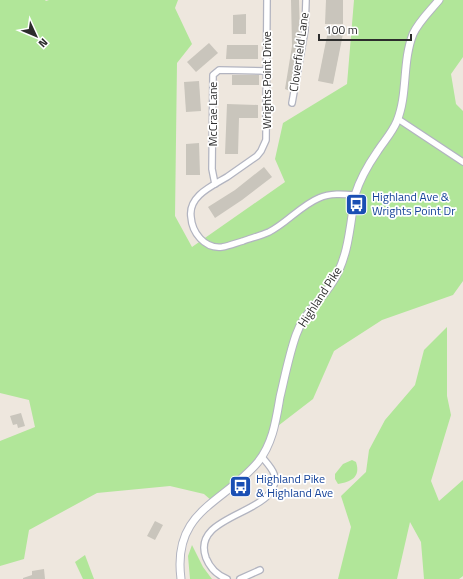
<svg xmlns="http://www.w3.org/2000/svg" width="463" height="579" font-family="'Titillium Web',sans-serif">
  <rect width="100%" height="100%" fill="#eee7de"/>
  <g fill="#b1e699">
    <path d="M0,0H45L46,1L49,0H178L175,8L192,44L177,63L175,216L192,247L285,182L275,159L283,123L347,84L354,0H463V57L451,74L456,104L463,111V281L453,295L382,320L334,351L313,399L274,429L262,457L212,501L204,494L170,486L97,493L29,530L24,559L0,566V441L35,427L29,400L0,393Z"/>
    <path d="M447,327V396L451,415L431,481L439,501L463,480V576L459,579H424L421,542L410,522L397,579H338L351,527L341,496L366,472L369,450L385,420L415,385L424,350Z"/>
    <path d="M352,460L356,462C361,477 351,482 338,484L335,479V474L343,464Z"/>
    <path d="M192,545L203,567L212,579H190L188,556Z"/>
    <path d="M85,555L94,579H83L75,562Z"/>
  </g>
  <g fill="#c9c5bc">
    <path d="M291,0H299L300,36L290,91L285,89L292,46Z"/>
    <path d="M326,0H343V24H325Z"/>
    <path d="M246,14V34H233V15Z"/>
    <path d="M328,31L343,34L333,84L318,81Z"/>
    <path d="M209,43L218,53L196,72L187,62Z"/>
    <path d="M227,45H258V59H226Z"/>
    <rect x="232" y="75" width="27" height="10"/>
    <path d="M199,81L201,111L186,112L184,82Z"/>
    <path d="M227,104L258,105V118H239L238,154H225Z"/>
    <path d="M199,143L200,175H186V144Z"/>
    <path d="M264,167L272,177L242,200L215,218L208,207L235,190Z"/>
    <path d="M21,413L25,426L18,428L17,424L13,425L10,416Z"/>
    <path d="M155,521L163,525L155,540L147,536Z"/>
    <path d="M44,569L45,579H23V578L32,575V571Z"/>
  </g>
  <g fill="none" stroke-linecap="round" stroke-linejoin="round">
    <defs>
      <g id="minor">
        <path d="M267,0L266,140L261,151L257,156C247,163 237,170 227,177C212,186 188,196 191,217C192,232 204,249 222,247C229,246 236,243 243,241C251,238 260,236 269,232C287,223 300,206 319,198C330,193 343,194 355,195"/>
        <path d="M292,103L305,30L306,0"/>
        <path d="M398,119L463,162"/>
        <path d="M215,184L212,169L213,75L219,70L267,71"/>
        <path d="M227,579C217,575 210,568 206,558C189,512 284,515 274,474C272,468 266,462 262,457"/>
        <path d="M240,579L260,570"/>
      </g>
      <path id="tertiary" d="M181,579C172,510 223,504 258,462C273,443 276,420 280,397C285,376 289,355 296,335C303,314 321,301 332,283C349,257 350,225 355,195C360,179 368,165 377,152C384,141 392,133 397,121C408,94 402,62 413,34C419,21 430,11 439,0"/>
    </defs>
    <use href="#minor" stroke="#b2b4c0" stroke-width="8"/>
    <use href="#tertiary" stroke="#b2b4c0" stroke-width="9"/>
    <use href="#minor" stroke="#fff" stroke-width="5.5"/>
    <use href="#tertiary" stroke="#fff" stroke-width="7"/>
  </g>
  <defs>
    <symbol id="bus-square" viewBox="-11 -11 22 22"><rect x="-9" y="-9" width="18" height="18" rx="4" fill="#1a4fb4" stroke="#fff"/><path d="M-5-6H5V4H4V6H2V4H-2V6H-4V4H-5ZM-3.5-4V0h7V-4ZM-3.5 1.2v1.5H-2V1.2ZM2 1.2v1.5H3.5V1.2Z" fill="#fff"/></symbol>
  </defs>
  <g fill-rule="evenodd">
    <use href="#bus-square" x="344" y="192" width="25" height="25"/>
    <use href="#bus-square" x="228" y="474" width="25" height="25"/>
  </g>
  <g text-anchor="middle" stroke-width="3.5" stroke-linejoin="round" paint-order="stroke">
    <g font-size="12" fill="#2c2c2c" stroke="#fff">
      <text transform="translate(299 52) rotate(-82)" y="4">Cloverfield Lane</text>
      <text transform="translate(267 80) rotate(-90)" y="4">Wrights Point Drive</text>
      <text transform="translate(213 114) rotate(-90)" y="4">McCrae Lane</text>
      <text transform="translate(320 297) rotate(-57)" y="4">Highland Pike</text>
    </g>
    <g font-size="12" fill="#164399" stroke="#fff" text-anchor="start">
      <text x="372" y="201">Highland Ave &amp;<tspan x="372" dy="14">Wrights Point Dr</tspan></text>
      <text x="256" y="483">Highland Pike<tspan x="256" dy="14">&amp; Highland Ave</tspan></text>
    </g>
  </g>
  <g transform="translate(36 36) rotate(134)" stroke="#ffffff" stroke-width="3" paint-order="stroke">
  <path d="M0-3L7 15L0 10L-7 15Z" fill="#2c2c2c"/>
  <text y="-6" font-size="11" font-weight="bold" text-anchor="middle" fill="#2c2c2c">N</text>
  </g>
  <path d="M319 34v6h92v-6" fill="none" stroke="#2c2c2c" stroke-width="2"/>
  <text x="325" y="34" font-size="12" fill="#2c2c2c" stroke="#ffffff" stroke-width="3" paint-order="stroke">100 m</text>
</svg>
